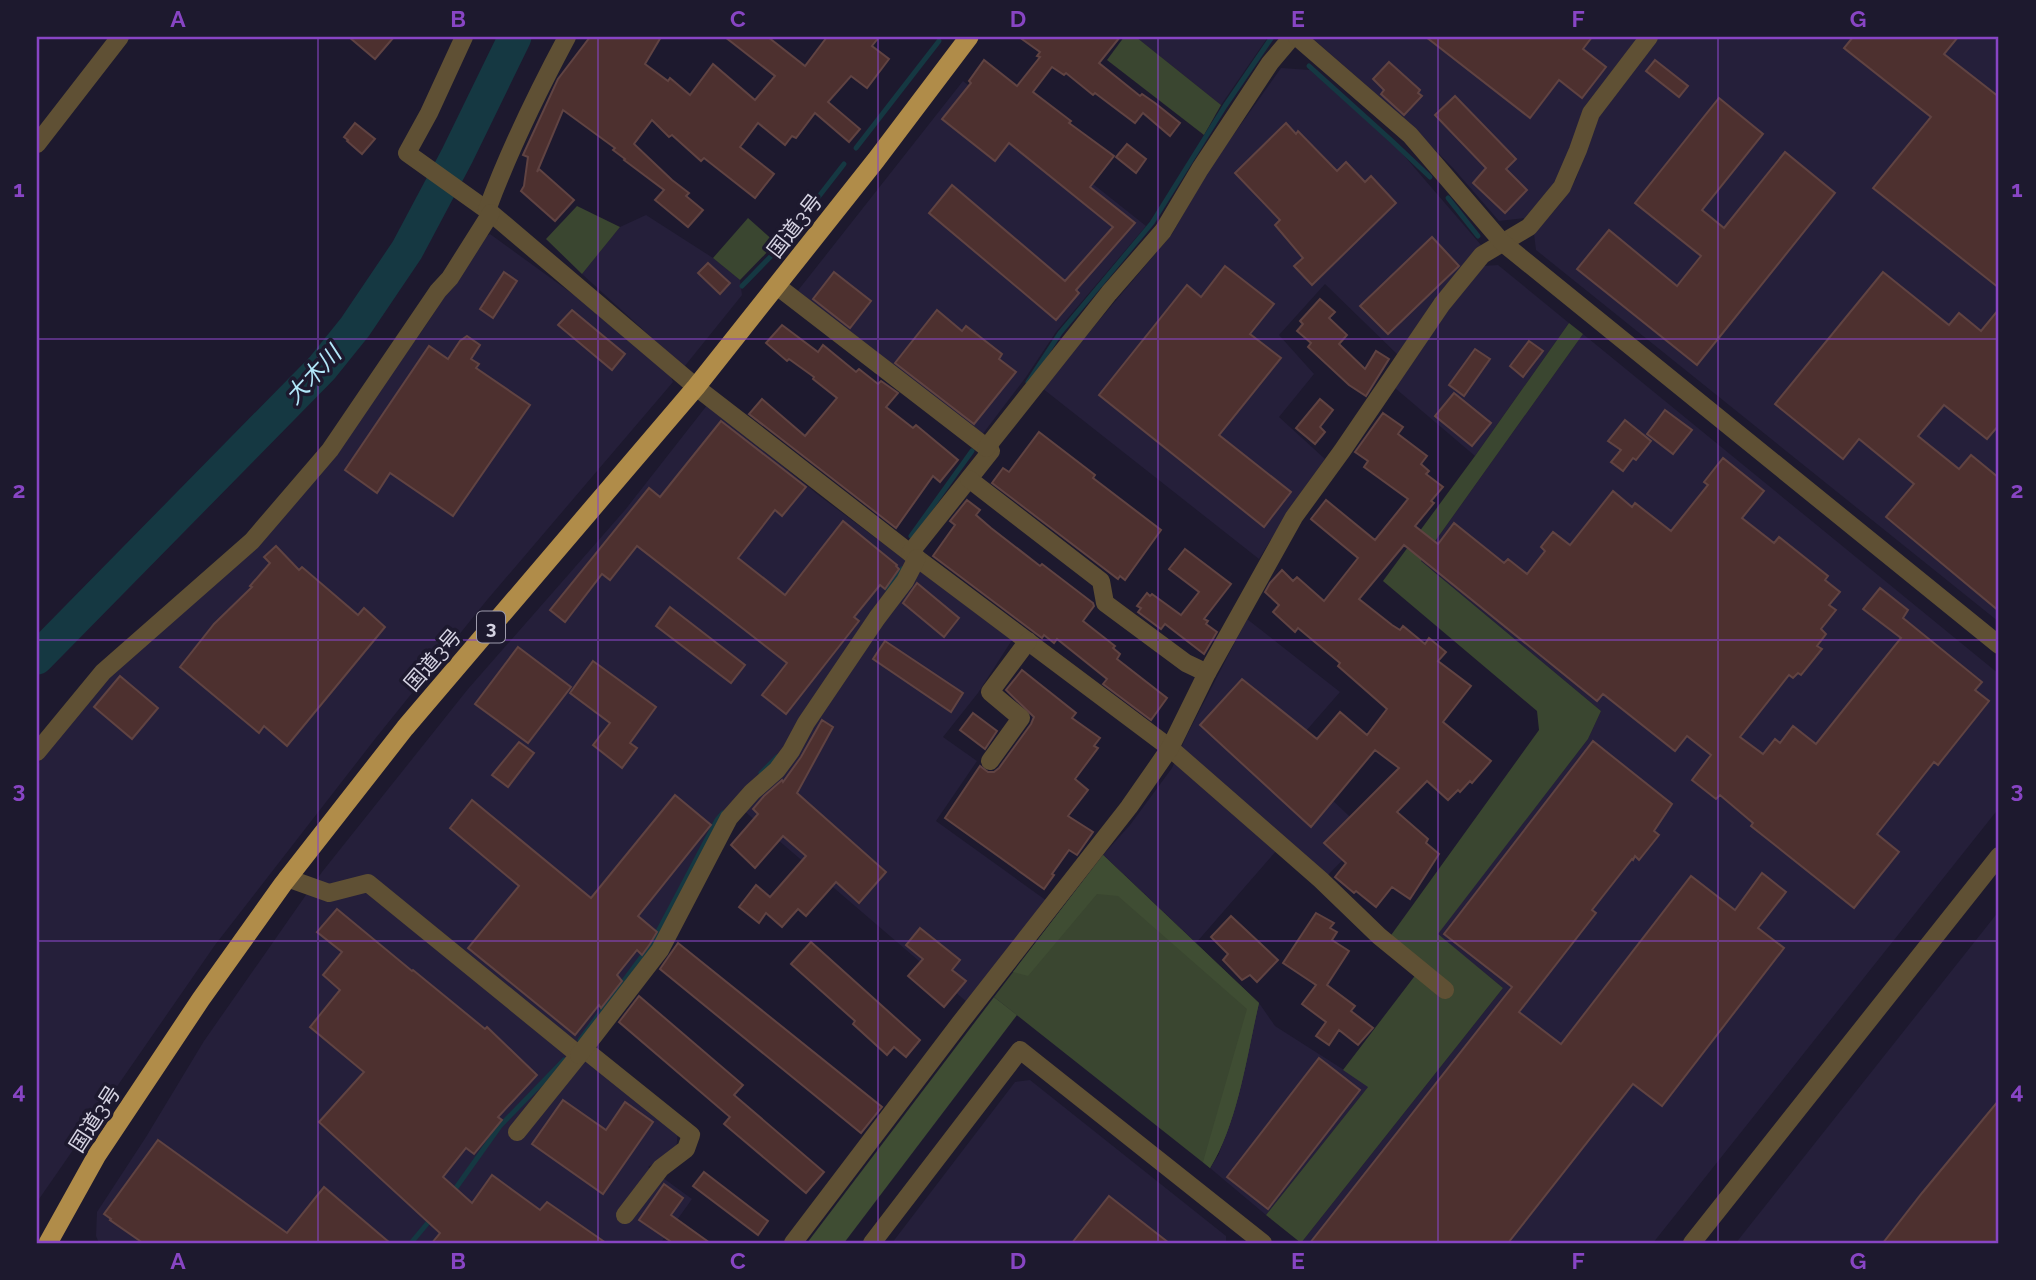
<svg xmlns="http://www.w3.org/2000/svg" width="2036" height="1280" font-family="Raleway,'Noto Sans JP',sans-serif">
  <rect width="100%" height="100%" fill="#1d192e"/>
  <g fill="#251f3a">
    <path d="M1136,37H1268L1221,105Z"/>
    <path d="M1311,37H1639L1558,180L1525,218L1499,221L1453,168L1400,115Z"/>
    <path d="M1657,37H1999V622L1536,250L1534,234L1560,204L1576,179L1597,117Z"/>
    <path d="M1281,68L1310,70L1394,144L1481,245L1433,301L1399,356L1325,284L1279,335L1314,374L1279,417L1325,459L1295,501L1259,559L1042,388L1172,234L1209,169Z"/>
    <path d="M963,81L1146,226L1056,332L1026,377L982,435L796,293Z"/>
    <path d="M646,215L713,258L740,280L742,295L684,367L582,274L620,227Z"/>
    <path d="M490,234L581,300L669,371L673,382L487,600L375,739L215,945L37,1202V768L42,757L107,677L336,451L424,328L483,238Z"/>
    <path d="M1498,265L1569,323L1475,456L1395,388L1446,312L1483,266Z"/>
    <path d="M1583,334L1999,674V808L1653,1243H1301L1503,988L1437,934L1588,739L1601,711L1421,561Z"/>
    <path d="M708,404L817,494L1012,640L978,693L943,737L977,761L936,821L1047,901L968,1003L735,803L721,821L655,941L580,1041L678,1131L676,1151L648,1167L692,1199L662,1241L665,1243H99L96,1236L97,1212L146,1137L204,1041L322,872L468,689L625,510Z"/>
    <path d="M1247,619L1340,692L1285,755L1368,834L1325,878L1277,850L1196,943L1103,855L1130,825L1172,768L1187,735Z"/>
    <path d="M1999,911V1243H1736L1739,1239Z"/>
    <path d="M1259,1003L1275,1026L1369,1086L1266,1215L1210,1168L1219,1154L1236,1101Z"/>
    <path d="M1030,1080L1226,1236V1243H892L1015,1082Z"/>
  </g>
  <g fill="#3a4630">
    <path d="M1124,37H1136L1221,105L1204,135L1107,60Z"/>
    <path d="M577,206L620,227L582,274L546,239Z"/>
    <path d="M748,218L776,243L740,280L713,258Z"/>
    <path d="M1569,323L1583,334L1421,561L1601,711L1588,739L1438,934L1503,988L1301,1243L1266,1215L1368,1087L1343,1070L1417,973L1389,938L1539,730L1537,711L1383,581L1475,456Z"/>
    <path d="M1103,855L1259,1003C1247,1054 1238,1123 1210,1168L994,997Z"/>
  </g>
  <g fill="#3f4d33">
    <path d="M1103,855L1259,1003C1247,1054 1238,1123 1210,1168L1203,1162L1247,1009L1118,896L1097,894L1028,976L1013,972Z"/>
    <path d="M994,997L1017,1015L844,1243H807Z"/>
  </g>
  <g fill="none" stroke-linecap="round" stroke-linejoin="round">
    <g stroke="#153842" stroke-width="5">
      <path d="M1309,66L1392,141L1430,177"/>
      <path d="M856,148L939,41"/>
      <path d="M1448,198L1478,236"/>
      <path d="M792,231L844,164"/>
      <path d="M742,286L778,249"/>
      <path d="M1028,382L1060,333L1152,223L1225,106L1272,37"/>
      <path d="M911,536L972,451"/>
      <path d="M888,589L902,569"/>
      <path d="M761,773L777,757"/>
      <path d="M580,1040L652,943L717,820L723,813"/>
      <path d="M453,1192L500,1126L564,1060"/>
      <path d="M411,1243L431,1219"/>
    </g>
    <path stroke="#153842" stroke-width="33" d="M37,658L322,368L355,327L407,250L457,156L515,37"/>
  </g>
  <g fill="#4d302f" stroke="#604342" stroke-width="2">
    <path d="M349,37H394L375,59Z"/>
    <path d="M590,37H661L645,64L668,81L670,78L690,95L713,64L755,100L775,76L725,37H768L805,66L827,37H879L872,46L889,59L867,88L851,76L828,102L860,129L849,142L815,113L796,138L792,136L785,145L758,123L740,147L774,174L755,198L704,158L701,161L672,135L669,137L652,120L634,144L672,180L689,193L686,196L703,210L688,227L655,200L664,190L624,160L625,159L613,150L615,148L563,110L537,172L539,169L574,200L555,221L521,191L524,186L528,157L523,155L558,79Z"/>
    <path d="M1019,37H1120L1099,63L1140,96L1142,94L1155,103L1180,123L1170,136L1143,113L1135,123L1095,93L1093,95L1066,73L1064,75L1052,67L1033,92L1071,121L1069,123L1114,156L1090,187L1135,223L1076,290L1079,293L1056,320L929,213L952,185L1065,281L1113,227L1009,143L995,161L942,119L971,83L969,81L984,60L1017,86L1040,57L1037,56L1040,52Z"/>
    <path d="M1426,37H1592L1583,49L1606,67L1582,98L1559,80L1530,118Z"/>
    <path d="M1853,37H1958L1944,54L1999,97V288L1873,188L1931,117L1844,48Z"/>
    <path d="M1655,60L1688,86L1679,97L1646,71Z"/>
    <path d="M1389,62L1420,90L1418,93L1422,96L1404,115L1381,94L1384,90L1373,79Z"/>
    <path d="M1455,96L1516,159L1506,169L1527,190L1505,213L1473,183L1486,168L1435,115Z"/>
    <path d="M1719,98L1763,134L1702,210L1724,228L1785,152L1835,193L1697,365L1577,269L1609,230L1677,286L1701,256L1635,203Z"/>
    <path d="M355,123L375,139L362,154L347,141L348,140L344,137Z"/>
    <path d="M1286,123L1296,134L1298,131L1337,171L1346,162L1365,182L1371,176L1396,203L1312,285L1294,266L1303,258L1275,225L1280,220L1235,173Z"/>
    <path d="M1127,144L1146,159L1136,173L1116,157Z"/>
    <path d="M1432,237L1459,266L1388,334L1360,306Z"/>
    <path d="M708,263L730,283L720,294L698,273Z"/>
    <path d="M1225,266L1274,304L1250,334L1281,358L1219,435L1291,492L1264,527L1099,395L1187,285L1201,297Z"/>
    <path d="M504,272L517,281L493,318L480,309Z"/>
    <path d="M834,272L871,301L850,328L813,299Z"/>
    <path d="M1883,272L1949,325L1959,313L1981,331L1999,309V425L1987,439L1944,405L1918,436L1959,469L1971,455L1999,478V611L1886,517L1914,484L1859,439L1843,459L1775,404Z"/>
    <path d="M1320,299L1335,312L1329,318L1347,335L1339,344L1365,369L1376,351L1389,359L1366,396L1349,385L1308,347L1311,343L1297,331L1303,324L1300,321Z"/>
    <path d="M572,310L625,354L612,370L558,325Z"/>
    <path d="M937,310L962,331L966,326L1002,354L999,359L1016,372L974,424L895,363Z"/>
    <path d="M782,325L818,352L823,345L856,372L859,369L878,384L881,381L898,393L886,407L913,428L916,425L958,460L940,482L933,476L896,528L749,414L762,399L805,436L837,398L813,379L814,377L789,359L787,361L766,343Z"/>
    <path d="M467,336L480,345L471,359L479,364L476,368L530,405L453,516L390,473L377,493L345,470L429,346L448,359L460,341Z"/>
    <path d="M1529,341L1543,351L1523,377L1510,366Z"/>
    <path d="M1475,349L1490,359L1464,396L1449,385Z"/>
    <path d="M1454,393L1491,423L1472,446L1435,416Z"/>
    <path d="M1320,399L1333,410L1320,427L1325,432L1315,444L1296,428Z"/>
    <path d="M1665,410L1692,430L1673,454L1647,434Z"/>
    <path d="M1383,413L1403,427L1398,434L1427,456L1421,464L1429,471L1426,474L1443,487L1431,501L1434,503L1415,526L1438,544L1454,523L1504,563L1508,559L1527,574L1545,551L1541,547L1553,532L1570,545L1613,491L1632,507L1635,503L1671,531L1708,485L1704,482L1723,458L1764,491L1742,518L1774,543L1779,537L1828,576L1825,580L1840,592L1829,605L1836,610L1821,629L1826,634L1817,646L1822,649L1801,675L1798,673L1793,678L1789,675L1740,737L1763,754L1775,739L1780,743L1793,726L1816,744L1901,638L1863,609L1880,588L1908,610L1903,618L1982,682L1975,690L1989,701L1938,765L1934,762L1877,834L1899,852L1854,908L1751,826L1753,823L1720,795L1716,799L1692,780L1711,755L1687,736L1675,751L1603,694L1597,701L1404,545L1359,599L1392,625L1400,630L1403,626L1425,644L1429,638L1446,652L1438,661L1471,686L1443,722L1491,761L1472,783L1470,781L1460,792L1458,790L1448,800L1427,781L1397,812L1428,839L1426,843L1439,854L1410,899L1392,887L1376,907L1356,891L1354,893L1335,877L1346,863L1324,843L1399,768L1375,750L1311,827L1200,725L1242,679L1317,739L1340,712L1367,735L1387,709L1338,666L1340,663L1298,628L1295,632L1273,612L1279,605L1265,592L1270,583L1282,570L1293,581L1297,577L1324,601L1358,558L1311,519L1326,500L1375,540L1408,499L1364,467L1368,461L1355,452Z"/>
    <path d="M1625,420L1651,441L1636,460L1633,458L1623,471L1611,462L1621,450L1608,441Z"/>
    <path d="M721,421L806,487L782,516L775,510L738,558L785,595L843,521L897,565L896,566L899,569L885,589L880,585L854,617L859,621L786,714L762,695L787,663L637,546L610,580L602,574L565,622L550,610L649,488L660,497Z"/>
    <path d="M1039,432L1095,475L1093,478L1161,530L1125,580L1120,576L1118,579L992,483L1003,468L1009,472Z"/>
    <path d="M967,500L980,510L976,515L991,528L1040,566L1042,564L1093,603L1094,606L1083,621L1115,646L1113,648L1120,654L1117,659L1167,698L1151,720L1103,684L1107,679L1057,639L1054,643L1044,635L1042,638L933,556L955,525L950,521Z"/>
    <path d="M276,546L299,570L302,567L358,615L364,608L385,627L287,746L264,726L259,733L180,667L214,624L252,587L250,586L270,563L264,557Z"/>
    <path d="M1185,549L1231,584L1204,619L1208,621L1206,624L1217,632L1204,654L1165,624L1161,629L1138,612L1141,608L1137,606L1147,593L1150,596L1152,594L1181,615L1199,592L1169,569Z"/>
    <path d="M917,583L959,618L944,637L903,603Z"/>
    <path d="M670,607L745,665L731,683L656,626Z"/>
    <path d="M885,641L963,693L951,712L873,659Z"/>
    <path d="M518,647L571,687L528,743L475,704Z"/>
    <path d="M593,661L656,707L630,743L637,748L622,768L593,745L610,723L570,693Z"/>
    <path d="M1022,670L1076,713L1072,718L1100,738L1094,746L1098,748L1075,779L1088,790L1068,816L1093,832L1077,855L1069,850L1052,874L1054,875L1044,889L945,818L980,766L988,772H994L999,768L1031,724L1034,717L1006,690Z"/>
    <path d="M120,676L158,708L132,739L94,707Z"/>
    <path d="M973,713L997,731L985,749L960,730Z"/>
    <path d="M822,720L833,727L797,793L886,872L859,903L836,882L806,916L798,909L782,927L766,913L759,923L739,907L756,885L770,897L806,856L783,836L755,868L731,845L758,814L753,809L764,796L782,780L783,782L801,757Z"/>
    <path d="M1593,741L1672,804L1654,831L1659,835L1639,860L1635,856L1633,860L1632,859L1592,910L1596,913L1519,1012L1561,1044L1691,876L1735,910L1762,873L1786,892L1758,928L1784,948L1662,1106L1633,1084L1508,1243H1310L1512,987L1444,934Z"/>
    <path d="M519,742L534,753L508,787L492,775Z"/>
    <path d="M675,795L711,825L638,916L657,932L650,944L642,955L637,950L617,975L622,981L601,1008L599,1005L575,1035L468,948L519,886L450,828L472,800L591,898Z"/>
    <path d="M337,909L412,971L413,970L485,1029L487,1027L537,1075L498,1117L502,1120L474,1154L466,1148L443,1177L472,1203L492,1175L540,1210L547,1202L606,1243H432L440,1233L319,1122L364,1072L310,1027L340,990L323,975L342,952L317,932Z"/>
    <path d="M1316,913L1334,923L1330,928L1337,932L1332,940L1349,951L1327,985L1355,1006L1351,1011L1373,1028L1358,1045L1339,1030L1329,1045L1316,1036L1326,1022L1302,1004L1316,985L1283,963Z"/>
    <path d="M1231,916L1278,960L1257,982L1250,975L1242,980L1223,960L1228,954L1211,937Z"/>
    <path d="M920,928L960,960L952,970L966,981L944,1007L908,976L923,959L906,945Z"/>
    <path d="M811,942L920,1040L906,1057L894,1047L887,1055L853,1024L855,1021L791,964Z"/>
    <path d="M678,943L882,1107L861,1133L660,969Z"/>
    <path d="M639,996L743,1085L734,1095L824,1172L806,1193L724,1124L730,1117L619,1022Z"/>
    <path d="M1319,1058L1360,1090L1268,1209L1227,1177Z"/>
    <path d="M563,1100L606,1130L625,1102L653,1122L603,1194L532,1144Z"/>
    <path d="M1999,1100V1243H1883L1922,1193Z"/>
    <path d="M158,1140L287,1233L324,1187L390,1243H143L110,1220L111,1219L104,1214Z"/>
    <path d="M704,1172L768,1221L758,1235L693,1186Z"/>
    <path d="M664,1184L683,1198L671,1215L710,1243H673L639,1220Z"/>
    <path d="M1109,1196L1169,1243H1072Z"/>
  </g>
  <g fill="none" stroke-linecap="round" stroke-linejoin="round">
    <g stroke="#5f5034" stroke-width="18">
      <path d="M464,37L429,113L407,153L491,213L696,387L910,553L1170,748L1321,880L1379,936L1445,990"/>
      <path d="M37,144L120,37"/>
      <path d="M487,210C509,151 537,93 567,37"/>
      <path d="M777,286L991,451L910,553"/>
      <path d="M986,448L1109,293L1163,231L1200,169L1270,63L1292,37"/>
      <path d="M969,479L1101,581L1105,603L1186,663L1207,673"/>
      <path d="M37,752L103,672L252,541L330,450L438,291L450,278L491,213"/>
      <path d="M990,761L1021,718L990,692L1028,641"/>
      <path d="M287,878L329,893L368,883L579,1055L517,1132"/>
      <path d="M584,1049L691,1135L686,1149L661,1168L625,1215"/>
      <path d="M579,1055L660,950L729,818L752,792L777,770L791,751L806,723L877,618L905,581L917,558"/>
      <path d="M793,1243L960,1023L1129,807L1170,748L1207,673L1294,517L1342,451L1442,304L1482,255L1529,227L1562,187L1578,150L1591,113L1649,37"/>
      <path d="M872,1243L1020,1050L1263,1243"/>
    </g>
    <g stroke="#5f5034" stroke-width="18">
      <path d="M1297,37L1410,135L1503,243L1999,645"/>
      <path d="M1692,1243L1999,856"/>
    </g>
    <path stroke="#b08c49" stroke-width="19" d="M48,1243L97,1155L201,999L283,884L405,728L696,387L876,160L969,37"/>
  </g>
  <path fill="none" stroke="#8845c4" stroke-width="2" stroke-opacity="0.55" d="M318,37V1243M598,37V1243M878,37V1243M1158,37V1243M1438,37V1243M1718,37V1243M37,339H1999M37,640H1999M37,941H1999"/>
  <g text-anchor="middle" stroke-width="7" stroke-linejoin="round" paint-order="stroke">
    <rect fill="#1d192e" stroke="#9e9bac" stroke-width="2" x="477" y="611.5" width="28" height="31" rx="5"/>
    <g font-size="19" font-weight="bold" fill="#d5d3e2">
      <text x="491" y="634">3</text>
    </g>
    <g font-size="21" fill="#d5d3e2" stroke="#1d192e">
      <text transform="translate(795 226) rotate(-52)" y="7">国道3号</text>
      <text transform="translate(433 660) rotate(-49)" y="7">国道3号</text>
      <text transform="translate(95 1119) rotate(-57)" y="7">国道3号</text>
    </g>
    <g font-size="23" font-style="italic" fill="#b2e7f9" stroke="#1d192e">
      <text transform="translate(313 375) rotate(-47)" y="8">大木川</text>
    </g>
  </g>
  <rect width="2036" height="1280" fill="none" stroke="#1d192e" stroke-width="77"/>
  <rect x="38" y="38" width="1959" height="1204" fill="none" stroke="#8845c4" stroke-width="2.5"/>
  <g font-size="23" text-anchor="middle" font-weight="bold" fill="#8845c4">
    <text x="178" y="27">A</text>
    <text x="458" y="27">B</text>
    <text x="738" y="27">C</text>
    <text x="1018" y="27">D</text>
    <text x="1298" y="27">E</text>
    <text x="1578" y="27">F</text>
    <text x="1858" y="27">G</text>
    <text x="19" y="197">1</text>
    <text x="2017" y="197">1</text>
    <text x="19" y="498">2</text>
    <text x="2017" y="498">2</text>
    <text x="19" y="798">3</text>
    <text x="2017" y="798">3</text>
    <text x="19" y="1099">4</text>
    <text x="2017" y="1099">4</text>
    <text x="178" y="1269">A</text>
    <text x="458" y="1269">B</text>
    <text x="738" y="1269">C</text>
    <text x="1018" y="1269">D</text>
    <text x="1298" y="1269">E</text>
    <text x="1578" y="1269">F</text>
    <text x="1858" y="1269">G</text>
  </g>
</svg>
